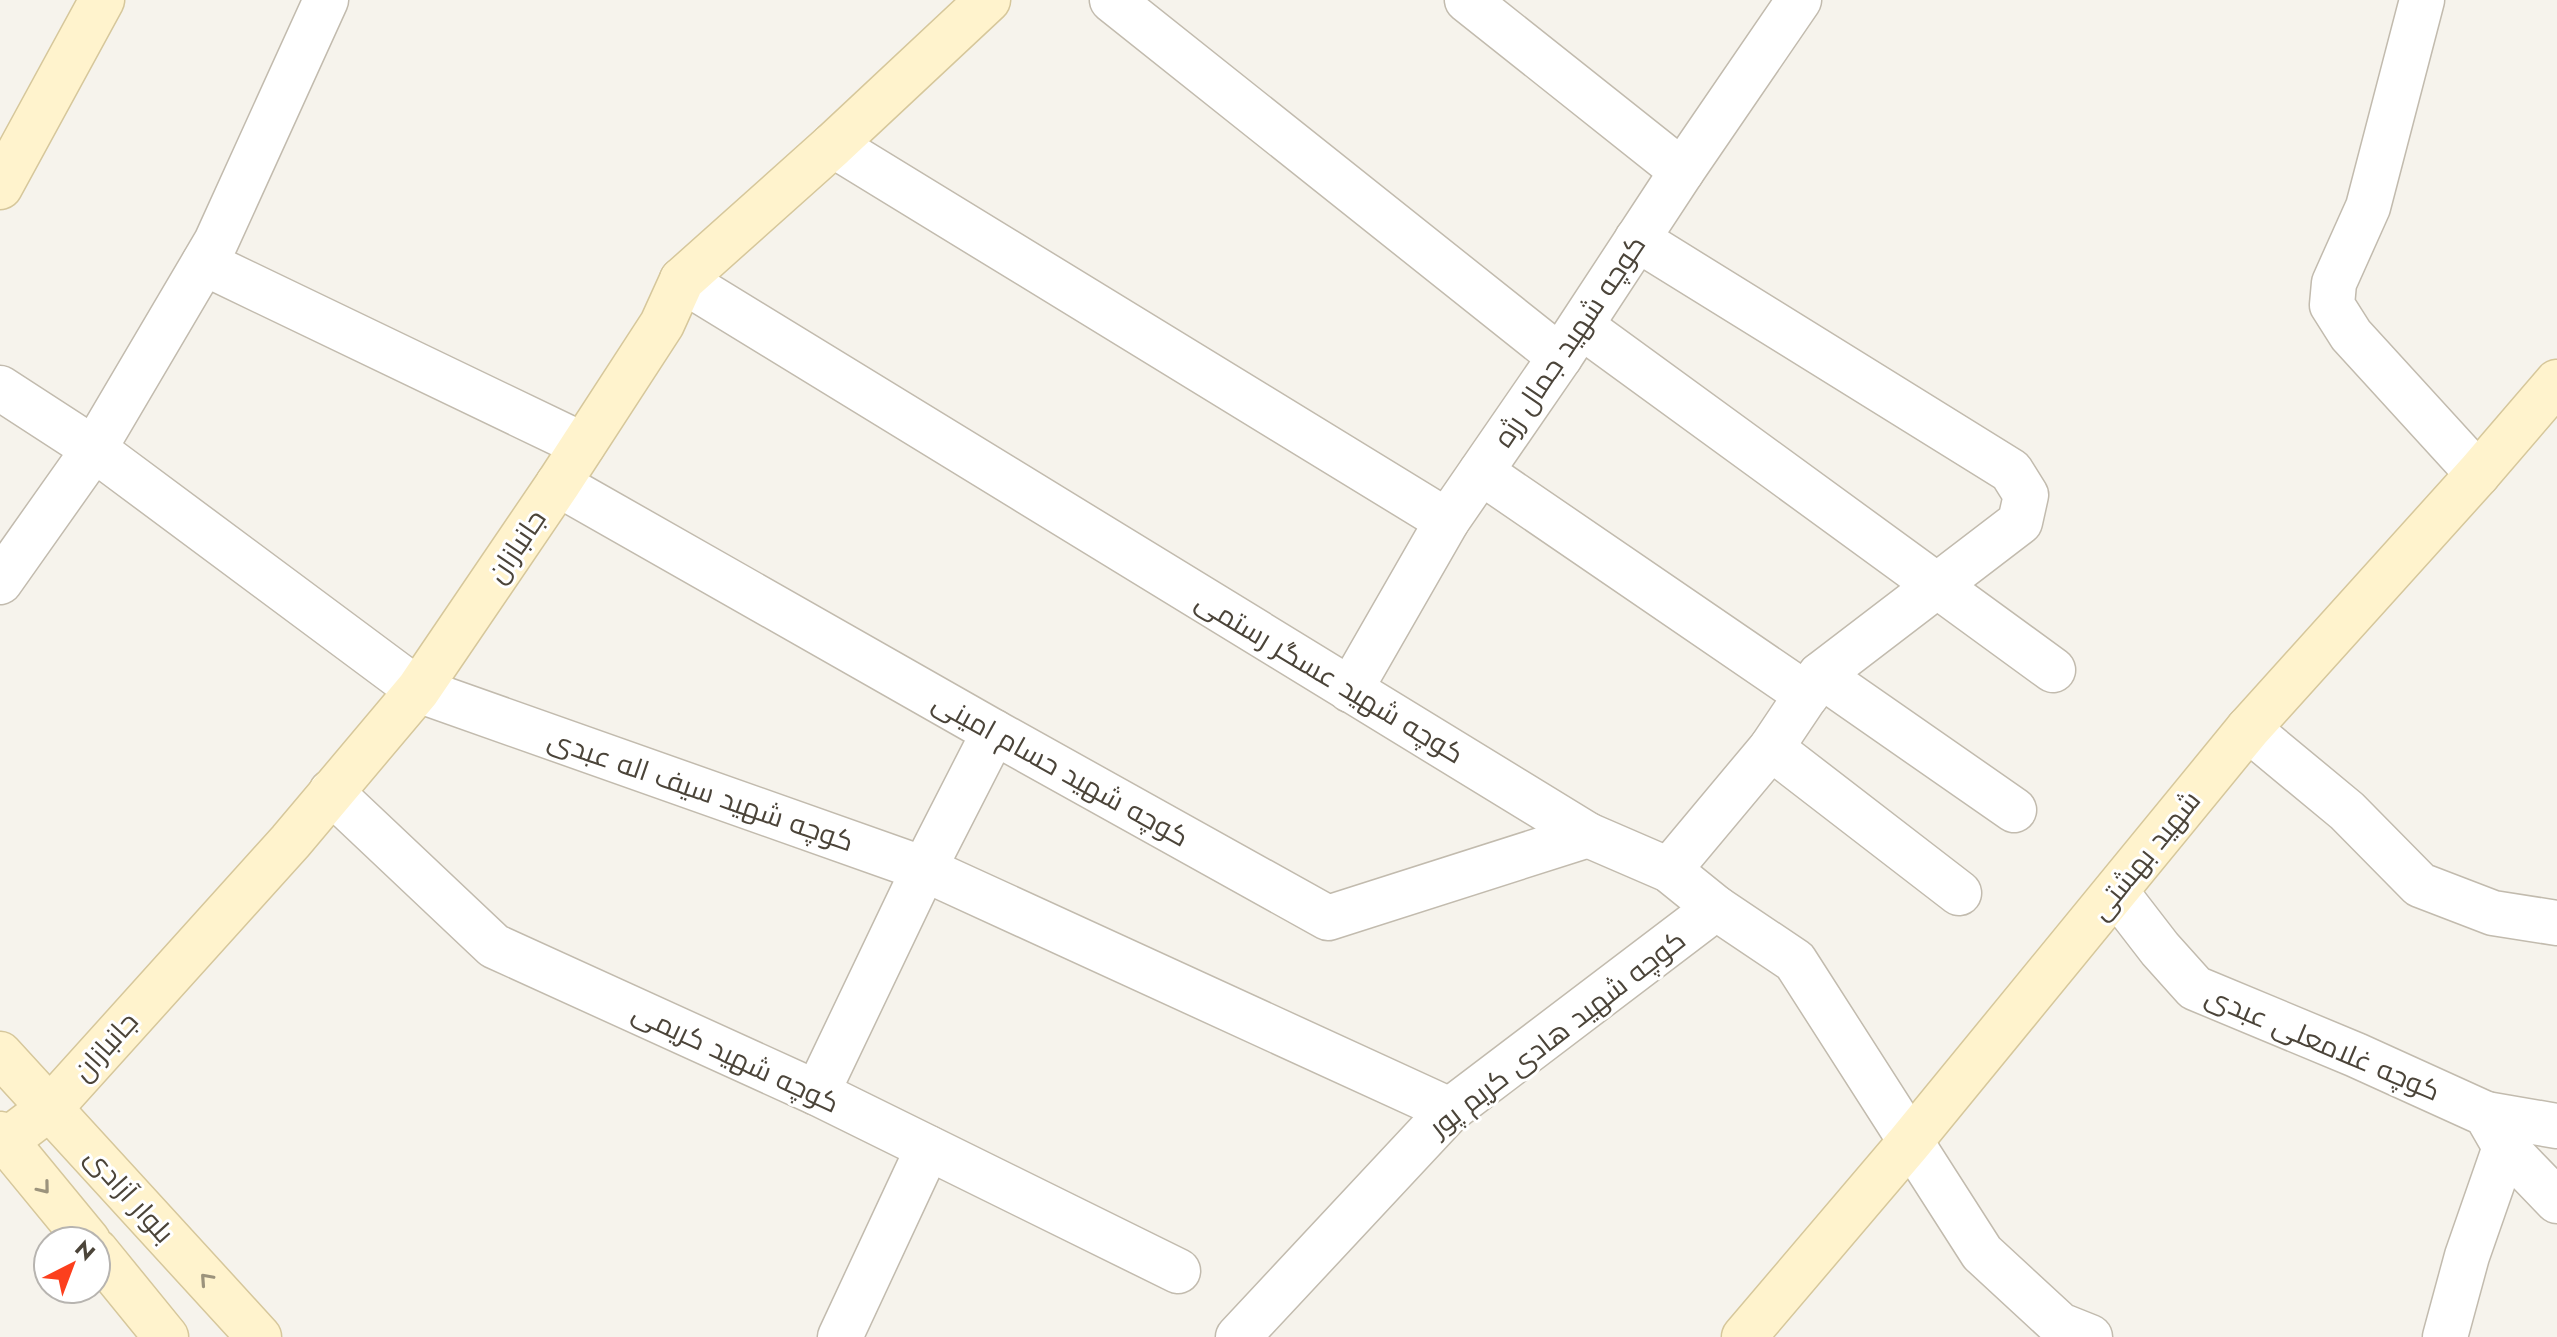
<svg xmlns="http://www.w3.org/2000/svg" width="2557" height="1337" font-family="Jost,Cairo,sans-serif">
  <rect width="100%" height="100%" fill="#f6f3ec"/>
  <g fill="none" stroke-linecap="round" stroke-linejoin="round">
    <defs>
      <g id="street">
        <path d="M1112,0L1560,357"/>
        <path d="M1467,0L1682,171"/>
        <path d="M2422,0L2368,207L2334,283L2332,305L2351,335L2478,474"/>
        <path d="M833,145L1447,521"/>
        <path d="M1637,239L2011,471L2026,495L2020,522L1820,675L1771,748L1669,870"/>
        <path d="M204,263L583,445"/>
        <path d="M682,280L1588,835L1669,870L1716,908L1795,961L1982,1253L2060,1325L2090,1337"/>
        <path d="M1581,326L2053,670"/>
        <path d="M0,388L94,449L418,690L924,869L1450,1110"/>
        <path d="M1481,472L1807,695"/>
        <path d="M558,484L994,732L1328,918L1588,835"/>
        <path d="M0,582L94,449L216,242L326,0"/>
        <path d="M1820,675L2014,810"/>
        <path d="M1350,690L1447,521L1560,357L1682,171L1799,0"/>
        <path d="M2248,729L2347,811L2420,885L2493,913L2557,923"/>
        <path d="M1771,748L1959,893"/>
        <path d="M331,792L494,946L817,1093L1178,1271"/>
        <path d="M2116,892L2160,949L2195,988L2356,1055L2486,1114L2505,1147L2557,1201"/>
        <path d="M817,1093L924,869L994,732"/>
        <path d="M2486,1114L2557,1126"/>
        <path d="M840,1337L928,1148"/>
        <path d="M1238,1337L1450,1110L1716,908"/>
        <path d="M2445,1337L2467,1256L2505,1147"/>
      </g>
      <g id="secondary">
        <path d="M0,187L102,0"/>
        <path d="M0,1054L259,1337"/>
        <path d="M0,1134L88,1241"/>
        <path d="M6,1141L51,1107L290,842L418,690L558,484L662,324L682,280L833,145L988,0"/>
        <path d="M96,1251L166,1337"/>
        <path d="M1744,1337L1909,1143L2248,729L2478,474L2557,382"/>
      </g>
    </defs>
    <use href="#street" stroke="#c2bbae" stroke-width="47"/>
    <use href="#secondary" stroke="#d6c79b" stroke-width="47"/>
    <use href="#street" stroke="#fff" stroke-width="44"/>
    <use href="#secondary" stroke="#fff3cd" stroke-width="44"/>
  </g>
  <defs><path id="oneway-chevron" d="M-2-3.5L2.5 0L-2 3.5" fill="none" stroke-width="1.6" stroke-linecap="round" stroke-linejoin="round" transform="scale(2)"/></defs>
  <g stroke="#9c937c">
    <use href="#oneway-chevron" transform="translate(44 1188) rotate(51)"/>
    <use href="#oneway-chevron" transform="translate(206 1279) rotate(-132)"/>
  </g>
  <g text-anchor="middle" stroke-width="6" stroke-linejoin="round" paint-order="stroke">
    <g font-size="28" fill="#4b4439" stroke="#fff">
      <text transform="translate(1569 341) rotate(-56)" y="10">کوچه شهید جمال رژه</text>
      <text transform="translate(516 546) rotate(-56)" y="10">جانبازان</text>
      <text transform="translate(1330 677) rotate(31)" y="10">کوچه شهید عسگر رستمی</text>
      <text transform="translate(1061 769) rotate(29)" y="10">کوچه شهید حسام امینی</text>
      <text transform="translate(701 790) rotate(19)" y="10">کوچه شهید سیف اله عبدی</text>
      <text transform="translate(2145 855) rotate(-51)" y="10">شهید بهشتی</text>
      <text transform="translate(1557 1033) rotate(-38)" y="10">کوچه شهید هادی کریم پور</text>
      <text transform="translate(2323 1043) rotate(23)" y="10">کوچه غلامعلی عبدی</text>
      <text transform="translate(105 1046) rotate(-48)" y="10">جانبازان</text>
      <text transform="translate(736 1057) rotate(25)" y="10">کوچه شهید کریمی</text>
      <text transform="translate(130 1195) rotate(48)" y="10">بلوار آزادی</text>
    </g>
  </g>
  <g transform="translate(72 1265) rotate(42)"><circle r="38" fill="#ffffff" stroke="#b7b4b0" stroke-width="2"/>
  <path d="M0-6L14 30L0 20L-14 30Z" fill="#fc3f1d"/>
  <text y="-12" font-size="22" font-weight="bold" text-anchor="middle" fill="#4b4439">N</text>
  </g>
</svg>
